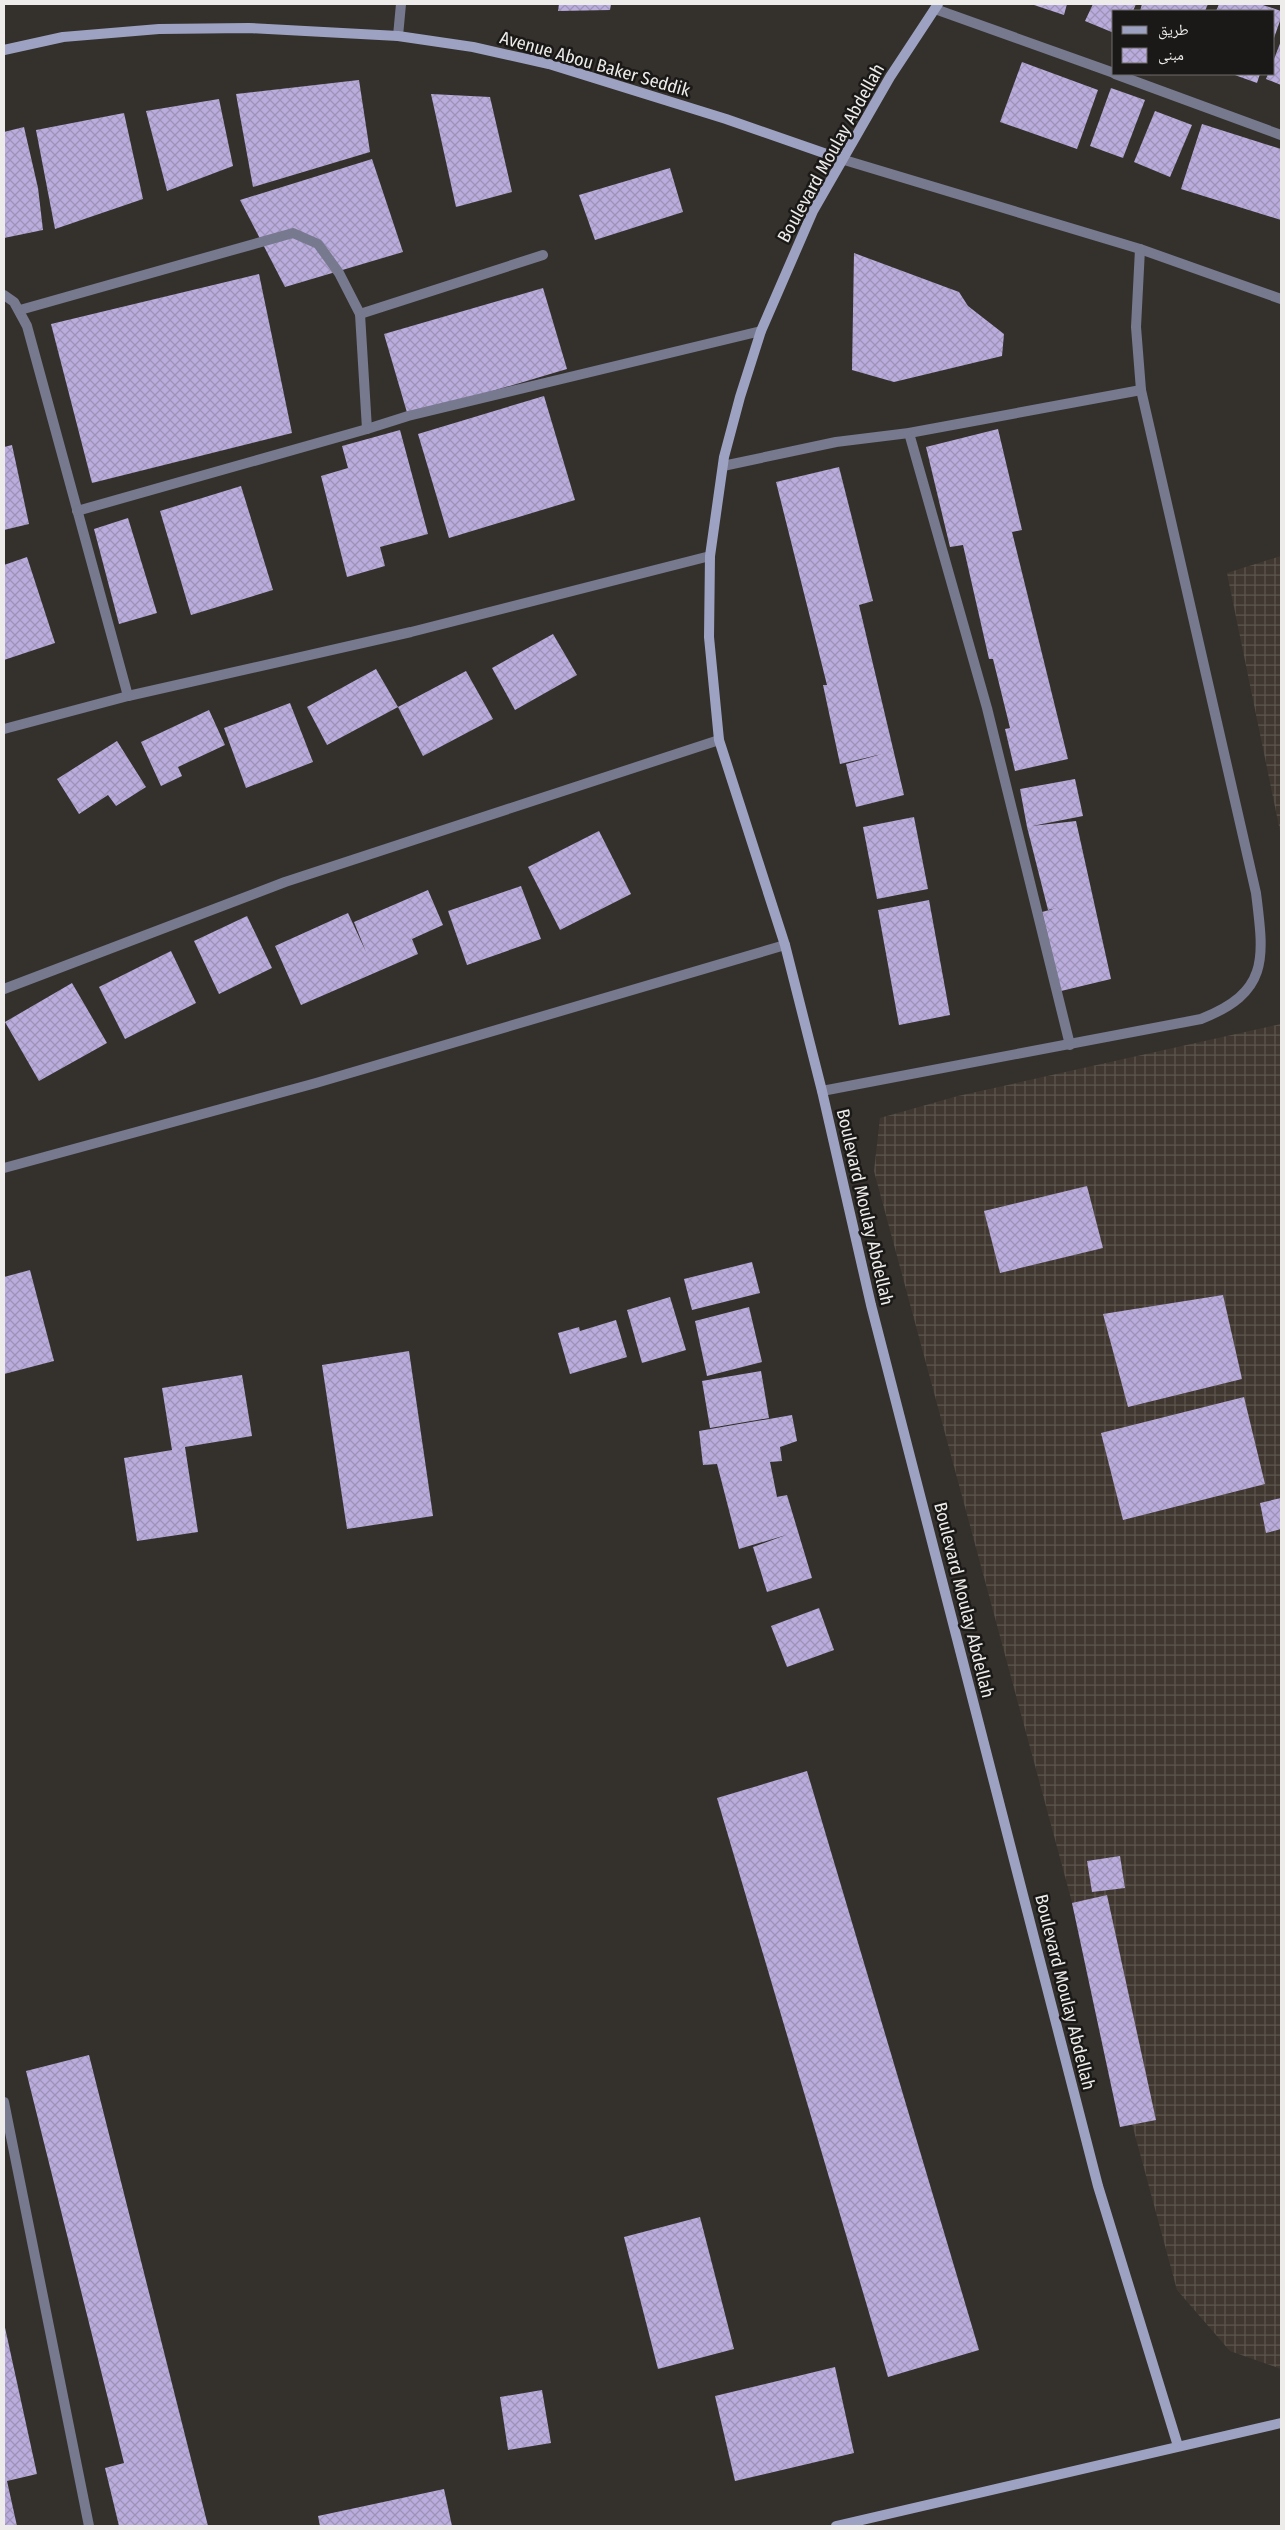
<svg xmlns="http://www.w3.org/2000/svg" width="1285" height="2530" font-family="'Fira Sans Condensed','Noto Naskh Arabic',sans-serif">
  <defs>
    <pattern id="industrial-grid" width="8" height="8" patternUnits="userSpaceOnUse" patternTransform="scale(1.25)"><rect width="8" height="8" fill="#403830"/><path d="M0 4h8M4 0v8" fill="none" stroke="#5c554e"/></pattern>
    <pattern id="building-cross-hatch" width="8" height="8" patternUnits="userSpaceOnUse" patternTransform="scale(1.25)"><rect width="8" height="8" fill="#baacdd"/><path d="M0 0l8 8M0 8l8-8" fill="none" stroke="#9d93b7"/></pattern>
  </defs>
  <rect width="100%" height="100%" fill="#34312d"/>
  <g fill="url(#industrial-grid)">
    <path d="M1281,556V836L1227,573Z"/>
    <path d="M1281,1024V2369L1230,2351L1177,2290L874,1171L880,1118L958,1096Z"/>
  </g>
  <g fill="url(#building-cross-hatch)">
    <path d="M559,4H611L610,10L558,11Z"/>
    <path d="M1031,4H1067L1064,15Z"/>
    <path d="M1093,4H1136L1133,11H1114V33L1085,21Z"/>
    <path d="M1142,4H1208L1205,11H1140Z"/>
    <path d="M1219,4H1260L1281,11V18L1274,38V11H1216Z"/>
    <path d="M1281,41V85L1266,79L1268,74H1274V59Z"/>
    <path d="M1022,62L1098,90L1077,149L1000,122Z"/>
    <path d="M1232,74H1260L1257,83Z"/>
    <path d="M359,80L370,152L253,187L236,94Z"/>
    <path d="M1111,88L1145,100L1123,158L1090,146Z"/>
    <path d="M431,94L490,97L512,192L456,207Z"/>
    <path d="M219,99L233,166L167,191L146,111Z"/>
    <path d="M1155,111L1192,125L1170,177L1134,162Z"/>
    <path d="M124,113L143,199L55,229L36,130Z"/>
    <path d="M1202,124L1281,149V220L1181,189Z"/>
    <path d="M24,127L38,188L43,230L4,238V132Z"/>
    <path d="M372,159L403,252L285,287L240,200Z"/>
    <path d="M670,168L683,212L595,240L579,195Z"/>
    <path d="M854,253L959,292L968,306L1004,334L1002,356L894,382L852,370Z"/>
    <path d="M259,274L292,433L92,483L51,324Z"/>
    <path d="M543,288L567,369L408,416L384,334Z"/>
    <path d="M544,396L575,500L449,538L418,434Z"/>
    <path d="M998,429L1022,530L1012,532L1068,759L1015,771L1005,729L1010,728L993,659H989L963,545L950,547L926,447Z"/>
    <path d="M400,430L428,534L380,547L385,566L347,577L321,476L348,468L342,446Z"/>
    <path d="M12,445L29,524L4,530V447Z"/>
    <path d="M839,467L873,601L859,605L904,795L856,807L846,764L882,754L840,764L823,685H827L776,482Z"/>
    <path d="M241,486L273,590L191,615L160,511Z"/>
    <path d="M128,518L157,613L119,624L94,529Z"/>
    <path d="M27,557L55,643L4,660V565Z"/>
    <path d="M553,634L577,675L515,710L492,668Z"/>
    <path d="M376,669L398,707L327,745L307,707Z"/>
    <path d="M466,671L493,719L423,756L398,707Z"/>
    <path d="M290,703L313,762L246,788L224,728Z"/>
    <path d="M209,710L225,745L178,767L182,776L161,786L141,742Z"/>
    <path d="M117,741L146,787L116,806L108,795L79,814L57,779Z"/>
    <path d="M1075,779L1083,816L1032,826L1076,821L1111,979L1061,991L1042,912L1057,908L1048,910L1027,827L1020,789Z"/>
    <path d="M914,817L928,889L877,899L863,827Z"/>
    <path d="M599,831L631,894L560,930L528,867Z"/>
    <path d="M521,886L541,939L467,965L448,911Z"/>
    <path d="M428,890L443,925L412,939L418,954L301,1005L275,946L348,913L366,952L354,922Z"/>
    <path d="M929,900L950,1015L899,1025L878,910Z"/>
    <path d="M247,916L272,968L219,994L194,941Z"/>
    <path d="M171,951L196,1003L125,1039L99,987Z"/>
    <path d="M72,983L107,1043L39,1081L5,1022Z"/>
    <path d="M1087,1186L1103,1248L1000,1273L984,1211Z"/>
    <path d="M752,1262L760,1293L692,1310L684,1279Z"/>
    <path d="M30,1270L54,1361L4,1374V1277Z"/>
    <path d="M1223,1295L1242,1379L1128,1407L1103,1314Z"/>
    <path d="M670,1297L686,1350L642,1363L627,1310Z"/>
    <path d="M749,1307L762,1362L707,1376L695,1321Z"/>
    <path d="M616,1320L627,1357L570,1374L558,1333L579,1327L580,1331Z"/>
    <path d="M409,1351L433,1516L347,1529L322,1365Z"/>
    <path d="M761,1371L769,1418L710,1428L702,1381Z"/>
    <path d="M242,1375L252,1436L185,1447L198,1532L137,1541L124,1458L172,1450L162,1388Z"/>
    <path d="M1244,1397L1265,1484L1123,1520L1101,1433Z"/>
    <path d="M792,1415L797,1441L780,1447L782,1461L770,1462L777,1497L787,1495L812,1578L767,1592L753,1547L786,1535L739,1549L717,1464L703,1465L699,1431Z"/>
    <path d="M1281,1498V1529L1266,1533L1260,1503Z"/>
    <path d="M819,1608L834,1650L787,1667L771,1626Z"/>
    <path d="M807,1771L979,2350L888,2377L717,1798Z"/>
    <path d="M1120,1856L1125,1888L1092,1892L1087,1861Z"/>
    <path d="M1107,1895L1156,2120L1120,2127L1072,1903Z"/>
    <path d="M89,2055L188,2447L208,2526H119L105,2468L124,2463L26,2071Z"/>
    <path d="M700,2217L734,2349L658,2369L624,2237Z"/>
    <path d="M4,2323L37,2474L7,2481L17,2526H4Z"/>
    <path d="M835,2367L854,2453L735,2481L715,2396Z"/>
    <path d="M542,2390L551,2443L508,2450L500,2397Z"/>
    <path d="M444,2489L452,2526H320L318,2516Z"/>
  </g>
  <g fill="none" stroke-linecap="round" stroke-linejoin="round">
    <g stroke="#77798e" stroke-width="10">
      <path d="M935,9L1114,73"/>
      <path d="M398,36L401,4"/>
      <path d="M1115,74L1281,135"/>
      <path d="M841,159L1140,249L1281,299"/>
      <path d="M4,295L14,302L27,326L128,696"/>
      <path d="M20,310L293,233L318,244L339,273L360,314L543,255"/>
      <path d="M360,314L367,429"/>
      <path d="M909,433L987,708L1070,1045"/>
      <path d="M723,466L836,442L909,433L1141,390"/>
      <path d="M77,511L367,429L408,416L761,331"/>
      <path d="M4,729L128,696L411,632L710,556"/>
      <path d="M4,989L285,882L719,740"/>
      <path d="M822,1091L1201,1019C1270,992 1264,958 1256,893L1141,390L1136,327L1140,249"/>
      <path d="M4,1168L316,1083L785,945"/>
      <path d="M4,2102L89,2526"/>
    </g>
    <g stroke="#9ea2c2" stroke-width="10">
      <path d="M938,4L890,77L813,211L761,331L740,397L724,457L710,556L709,637L719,740L785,945L822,1091L871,1305L1098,2186L1178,2446"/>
      <path d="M4,50L63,37L159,29L249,28L398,36L473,47L549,64L726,119L841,159"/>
      <path d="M836,2526L1281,2423"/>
    </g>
  </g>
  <g text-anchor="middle" stroke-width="5" stroke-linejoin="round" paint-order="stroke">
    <g font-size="18" fill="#eeecea" stroke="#1b1917">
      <text transform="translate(595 64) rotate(16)" y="6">Avenue Abou Baker Seddik</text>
      <text transform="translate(831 153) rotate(-61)" y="6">Boulevard Moulay Abdellah</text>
      <text transform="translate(865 1207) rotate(77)" y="6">Boulevard Moulay Abdellah</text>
      <text transform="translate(964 1600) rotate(76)" y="6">Boulevard Moulay Abdellah</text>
      <text transform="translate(1065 1992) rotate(76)" y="6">Boulevard Moulay Abdellah</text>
    </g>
  </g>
  <rect width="1285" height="2530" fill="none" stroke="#eeecea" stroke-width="10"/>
  <rect x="1112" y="10" width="162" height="65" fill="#1b1917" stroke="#6f6d6b"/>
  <rect x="1122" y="26" width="25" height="8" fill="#9ea2c2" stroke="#6f6d6b"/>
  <text x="1158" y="35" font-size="15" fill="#eeecea">طريق</text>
  <rect x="1122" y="48" width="25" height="15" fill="url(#building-cross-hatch)" stroke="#6f6d6b"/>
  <text x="1158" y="60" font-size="15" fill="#eeecea">مبنى</text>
</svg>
